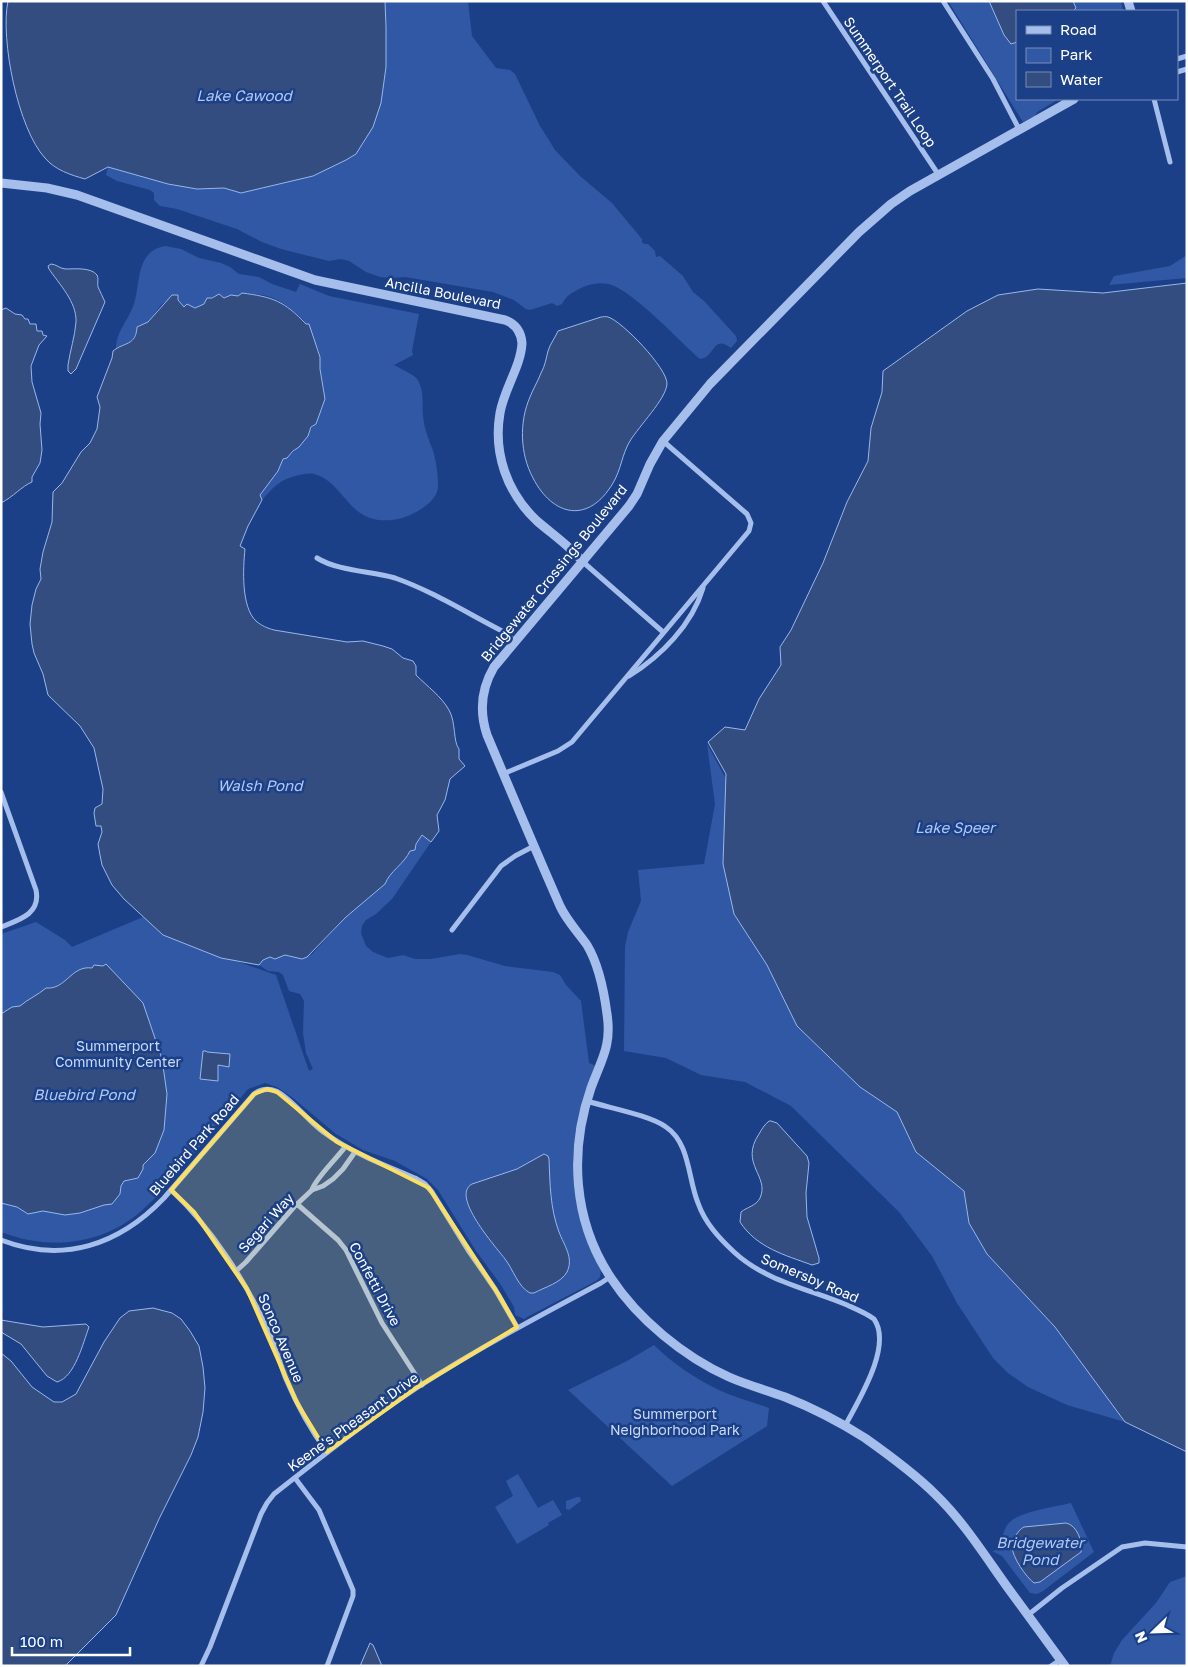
<svg xmlns="http://www.w3.org/2000/svg" width="1188" height="1667" font-family="'Golos Text',sans-serif">
  <rect width="100%" height="100%" fill="#1c4087"/>
  <g fill="#3058a5">
    <path d="M385,1H468L472,36L496,68L510,70L515,74L540,126L555,150L580,176L612,203L642,239V242L644,244H648L655,251L656,257L660,256L683,276L693,292L704,301L736,336L737,341L731,348C712,334 716,357 700,359C680,342 632,289 608,284C598,282 588,284 579,289C570,294 567,295 562,304L557,306L552,303L530,310L526,309L514,300L493,292L405,277L392,278L380,277L366,272L349,261L341,259L329,261L281,249L262,242L237,229L177,209L160,206L154,200V193L150,190L117,181L106,175L108,167L168,184L197,189L224,188L241,193L313,176L381,103L386,67V27Z"/>
    <path d="M948,1H1121L1123,11H1017V99H1059L1037,112L1035,116L1023,122Z"/>
    <path d="M165,246L181,249L199,258L221,263L230,267L239,274L259,277L272,284L296,292L300,284L329,296L419,314L412,351L413,355L394,365C401,369 408,372 414,376C425,385 422,403 423,416C424,428 428,437 432,448C436,459 438,474 438,486C438,495 431,502 424,507C404,522 373,527 354,508C342,497 332,478 314,474C306,472 285,478 278,484C272,488 267,495 262,500L260,495L278,471L283,459C296,456 323,415 324,401C325,391 322,380 320,370C319,361 322,352 315,344C315,326 289,305 273,298C264,294 252,294 242,293L238,296H228L224,298L219,294L206,300L204,304L199,307H184L178,300C174,301 168,301 165,302C155,308 152,324 140,326C132,337 135,346 116,348C116,332 129,319 134,304C139,289 137,268 148,255C152,250 159,247 165,246Z"/>
    <path d="M1187,255V278L1109,285L1114,276L1170,266Z"/>
    <path d="M707,744L730,786L734,914L767,965L860,1087L897,1112L916,1152L964,1191L969,1223L987,1254L1055,1327L1125,1422L1067,1405L1028,1387L1008,1373L993,1358L957,1303L932,1256L899,1212L791,1106L745,1082L701,1075L666,1058L624,1051L625,946L628,932L641,901L638,870L704,864L715,804Z"/>
    <path d="M422,835L431,842L392,899L376,914L366,920L362,926L361,933L366,946L373,952L388,958L403,955L415,959H431L460,954L467,955L505,966L553,972L560,975L566,985L581,1001L589,1063L596,1066C574,1112 566,1166 580,1216C585,1234 594,1252 601,1270L600,1277L596,1281L527,1317L524,1319L515,1315L514,1307L501,1285L476,1251L438,1190L427,1179L395,1161L363,1150L336,1134L293,1098L277,1087L265,1083L248,1089C229,1112 210,1134 191,1157C174,1177 158,1197 139,1213C99,1246 48,1250 1,1232V934L36,922L65,940L72,947L143,917L163,935L276,975L309,1071L313,1069L306,1053L303,1033L304,1001L300,994L289,991L283,975L279,972L268,971L259,965L263,960L270,957L275,959L285,955L302,959L312,954L346,917L385,884C390,871 404,864 410,851L415,850L416,844Z"/>
    <path d="M654,1345C672,1363 697,1380 721,1391C736,1398 753,1402 769,1408L767,1426L672,1486L568,1390L627,1361Z"/>
    <path d="M518,1474L538,1508L553,1500L562,1515L548,1523L549,1525L517,1544L495,1507L513,1496L506,1481Z"/>
    <path d="M577,1497H580L581,1501L569,1510L566,1509V1501Z"/>
    <path d="M1071,1503L1094,1552L1043,1591L1037,1594L1030,1593L1002,1556L992,1551H994C1004,1544 1001,1533 1008,1524C1019,1511 1055,1507 1071,1503Z"/>
    <path d="M1187,1576V1666H1110L1114,1653L1122,1640L1156,1603L1170,1582Z"/>
  </g>
  <g fill="#334d81" stroke="#98b7ed">
    <path d="M8,1H385L386,27V67L381,103L373,127L356,154L346,160L313,176L241,193L224,188L197,189L168,184L108,167L85,179C71,175 55,170 45,158C18,129 0,39 8,1Z"/>
    <path d="M989,1H1073L1076,8L1073,11H1017V42L1011,44L1004,35Z"/>
    <path d="M51,264C56,264 60,269 66,269C74,269 91,267 97,275C99,278 97,284 98,287C100,292 103,297 105,302L76,369L71,374L68,371V365C70,351 75,336 76,322C77,302 59,284 49,269L48,266Z"/>
    <path d="M1187,283V1452L1125,1422L1055,1327L987,1254L969,1223L964,1191L916,1152L897,1112L860,1087L797,1026L767,965L734,914L723,864L726,774L708,742L725,727L745,730L759,699L781,665L780,647L791,630L823,563L847,502L868,461L871,428L882,392L883,371L967,311L998,295L1038,289L1103,293Z"/>
    <path d="M242,293C273,297 284,301 306,324H309L320,357V369L325,399L316,424L311,427L308,436L299,447L293,451L287,458L283,459L278,471L260,495L262,500L248,526L240,546L245,549C243,568 241,607 256,621C262,626 267,628 274,630L347,642L363,641L383,646L392,649L403,658L413,661L416,666V675C428,687 441,696 449,710C456,722 453,742 459,749V759L465,766L450,779L445,800L437,815L439,831L431,842L422,835L416,844L415,850L410,851C404,864 390,871 385,884L346,917L307,957L302,959L285,955L275,959L270,957L263,960L259,965L221,958L163,935L124,899L112,885L102,865L100,855L98,844L102,832L101,826H96L94,813L95,808L102,804L103,789L94,748L80,726L48,695L43,674L34,653L32,644L30,624L32,605L36,589L41,579L40,569L43,552L52,522L53,492L62,483L81,452L90,443L97,429L100,407L97,397L112,358L113,351C124,342 136,346 137,327L148,322L172,295H178V300L184,307L187,304L195,308L204,304L207,298H212L219,294L224,298L231,295L238,296Z"/>
    <path d="M6,308L15,314L22,315L25,319H28L30,324H36L37,331H42L43,335L47,336L39,345L31,366L32,382L41,413L40,424L42,450L40,463L32,477V482C22,486 13,497 1,503V310Z"/>
    <path d="M601,317C603,317 606,316 608,317C622,321 668,369 667,384C666,399 639,426 630,441C622,454 621,470 613,483C589,524 553,517 533,478C520,454 519,422 530,397C533,389 538,381 541,373C545,366 546,359 548,351C550,344 555,338 558,331Z"/>
    <path d="M106,964L143,1003L162,1059L167,1094L164,1130L155,1153L143,1165V1169L138,1178L124,1181L121,1186L120,1194L112,1204L104,1205L80,1213L65,1215L43,1211L28,1214L17,1207L1,1203V1014L12,1007L20,1006C28,999 38,995 46,988C66,990 71,965 92,968L94,965L103,966Z"/>
    <path d="M203,1051H206L207,1052L230,1054L229,1067L218,1065V1081L200,1079Z"/>
    <path d="M769,1121H771L777,1123L807,1156L809,1163L806,1193L807,1217L819,1258V1263L812,1265C785,1255 757,1248 740,1222L741,1212C747,1207 756,1206 760,1198C770,1176 739,1164 759,1134C762,1129 764,1125 769,1121Z"/>
    <path d="M544,1154L548,1156L549,1159C550,1183 550,1208 559,1232C564,1245 574,1258 567,1272C561,1283 545,1287 534,1293H530C518,1287 513,1269 505,1259C496,1247 450,1196 472,1184L517,1169Z"/>
    <path d="M153,1308L172,1313L181,1319L190,1331L199,1346L203,1367L205,1388L203,1412L198,1437L191,1455L159,1519L116,1615L65,1666H1V1353L11,1361L32,1387L54,1402H62L76,1394L104,1342L120,1318L129,1311Z"/>
    <path d="M1,1320L43,1327L86,1324L89,1327C83,1343 75,1377 57,1382L47,1376L21,1344L1,1332Z"/>
    <path d="M1066,1523C1077,1525 1083,1542 1081,1552L1040,1582L1034,1583C1026,1577 1012,1557 1012,1546C1012,1542 1014,1539 1016,1535C1019,1531 1020,1529 1024,1527Z"/>
    <path d="M370,1643L373,1645L382,1666H360Z"/>
  </g>
  <g fill="none" stroke-linecap="round" stroke-linejoin="round">
    <g stroke="#a5beeb" stroke-width="5">
      <path d="M823,1L938,174"/>
      <path d="M943,1L993,79L1019,129"/>
      <path d="M1177,59L1187,56"/>
      <path d="M1177,72L1187,69"/>
      <path d="M1154,99L1170,162"/>
      <path d="M317,558C338,571 370,571 395,578C432,591 467,613 502,631L515,641"/>
      <path d="M583,562L663,632"/>
      <path d="M629,676C661,656 692,625 703,588"/>
      <path d="M503,774L558,751L572,742L749,531L751,523L747,514L663,441"/>
      <path d="M1,792L36,890C41,914 19,920 1,927"/>
      <path d="M452,930L501,866L515,856L534,846"/>
      <path d="M587,1101C609,1108 649,1115 666,1127C690,1143 688,1179 698,1203C705,1223 719,1238 734,1252C765,1281 809,1289 847,1305C856,1309 866,1313 874,1319C893,1346 858,1401 845,1426"/>
      <path d="M171,1190C211,1227 247,1283 269,1333C276,1348 280,1364 286,1379C297,1405 310,1429 327,1452"/>
      <path d="M312,1190C314,1180 338,1157 345,1147"/>
      <path d="M297,1204L338,1240L346,1250L382,1323L422,1385"/>
      <path d="M1,1240C63,1264 119,1245 164,1198L254,1094C261,1089 268,1088 276,1091C291,1098 308,1121 322,1131C350,1152 383,1165 415,1178L425,1184L432,1192L468,1250L495,1289L517,1327"/>
      <path d="M236,1271L246,1262L294,1207L312,1190L323,1186L333,1179L343,1169L355,1152"/>
      <path d="M295,1478L319,1510L353,1590V1596L327,1666"/>
      <path d="M1028,1615L1062,1588L1122,1547L1145,1543L1187,1547"/>
      <path d="M201,1666L210,1647L261,1514L267,1503L274,1494C321,1457 368,1420 418,1387C477,1349 539,1316 601,1283L610,1277"/>
      <path d="M1051,1666L1060,1660"/>
    </g>
    <g stroke="#a5beeb" stroke-width="9">
      <path d="M1128,1L1131,11"/>
      <path d="M1,183L47,188L77,195L315,280L505,320C516,324 521,332 522,343C521,366 504,389 500,413C493,453 507,493 537,521C552,534 570,546 583,562"/>
      <path d="M1065,1666C1046,1640 1027,1614 1008,1588C985,1556 964,1522 935,1494C914,1473 889,1455 865,1438C840,1422 813,1408 785,1397C766,1390 747,1385 729,1377C684,1357 638,1319 611,1278C573,1221 569,1151 591,1088C601,1060 612,1046 607,1014C604,991 599,965 587,945C578,932 567,921 560,906C535,849 511,792 487,735C479,711 481,689 494,667L629,506L637,494L650,464L663,441L710,384L859,232L891,204L910,191L1074,99"/>
    </g>
  </g>
  <path fill="#fbdf63" fill-opacity="0.2" stroke="#fbdf63" stroke-width="4" stroke-linejoin="round" d="M267,1089L277,1092L337,1142L429,1188L499,1295L517,1327L416,1388L327,1452L297,1403L247,1289L194,1212L171,1190L254,1094Z"/>
  <g text-anchor="middle" stroke-width="5" stroke-linejoin="round" paint-order="stroke">
    <g font-size="14" fill="#fff" stroke="#1c4087">
      <text transform="translate(890 82) rotate(56)" y="5">Summerport Trail Loop</text>
      <text transform="translate(443 293) rotate(11)" y="5">Ancilla Boulevard</text>
      <text transform="translate(554 573) rotate(-51)" y="5">Bridgewater Crossings Boulevard</text>
      <text transform="translate(194 1145) rotate(-49)" y="5">Bluebird Park Road</text>
      <text transform="translate(266 1223) rotate(-48)" y="5">Segari Way</text>
      <text transform="translate(810 1278) rotate(23)" y="5">Somersby Road</text>
      <text transform="translate(375 1284) rotate(62)" y="5">Confetti Drive</text>
      <text transform="translate(281 1338) rotate(67)" y="5">Sonco Avenue</text>
      <text transform="translate(353 1422) rotate(-36)" y="5">Keene's Pheasant Drive</text>
    </g>
    <g font-size="14" fill="#cadaf8" stroke="#1c4087">
      <text x="118" y="1051">Summerport<tspan x="118" dy="16">Community Center</tspan></text>
      <text x="675" y="1419">Summerport<tspan x="675" dy="16">Neighborhood Park</tspan></text>
    </g>
    <g font-size="15" font-style="italic" fill="#b1c8f3" stroke="#1c4087">
      <text x="244" y="101">Lake Cawood</text>
      <text x="260" y="791">Walsh Pond</text>
      <text x="955" y="833">Lake Speer</text>
      <text x="84" y="1100">Bluebird Pond</text>
      <text x="1040" y="1548">Bridgewater<tspan x="1040" dy="17">Pond</tspan></text>
    </g>
  </g>
  <rect width="1188" height="1667" fill="none" stroke="#ffffff" stroke-width="5"/>
  <rect x="1016" y="10" width="162" height="90" fill="#1c4087" stroke="#778cb7"/>
  <rect x="1026" y="26" width="25" height="8" fill="#a5beeb" stroke="#778cb7"/>
  <text x="1060" y="35" font-size="15" fill="#ffffff">Road</text>
  <rect x="1026" y="48" width="25" height="15" fill="#3058a5" stroke="#778cb7"/>
  <text x="1060" y="60" font-size="15" fill="#ffffff">Park</text>
  <rect x="1026" y="72" width="25" height="15" fill="#334d81" stroke="#778cb7"/>
  <text x="1060" y="85" font-size="15" fill="#ffffff">Water</text>
  <g transform="translate(1153 1632) rotate(247)" stroke="#1c4087" stroke-width="4" paint-order="stroke">
  <path d="M0-4L9 19L0 12L-9 19Z" fill="#ffffff"/>
  <text y="-8" font-size="14" font-weight="bold" text-anchor="middle" fill="#ffffff">N</text>
  </g>
  <path d="M12 1647v8h118v-8" fill="none" stroke="#ffffff" stroke-width="2.5"/>
  <text x="20" y="1647" font-size="15" fill="#ffffff" stroke="#1c4087" stroke-width="4" paint-order="stroke">100 m</text>
</svg>
